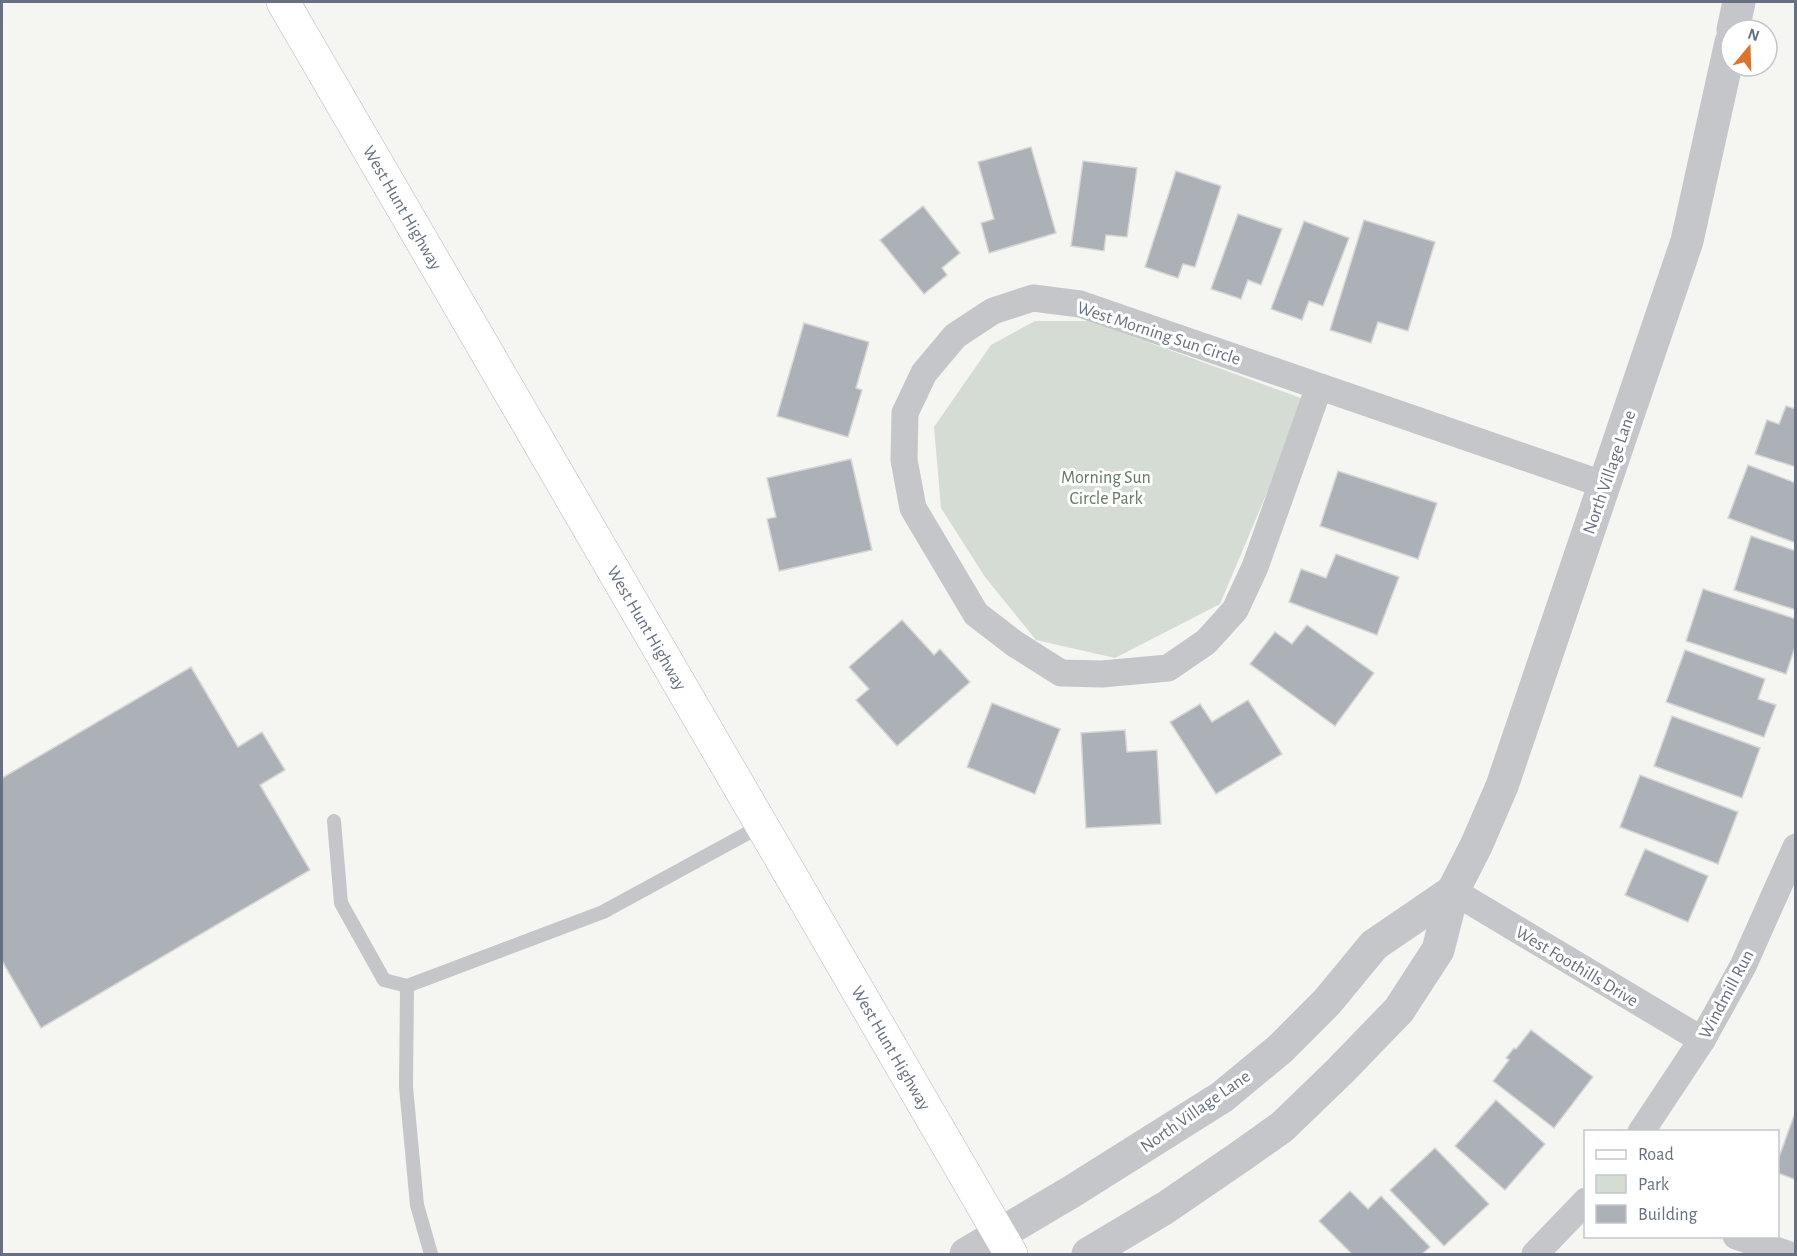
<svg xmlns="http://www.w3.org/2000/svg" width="1797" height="1256" font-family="'Alegreya Sans',sans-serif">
  <rect width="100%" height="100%" fill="#f5f5f2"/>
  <path fill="#d5dcd3" d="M1035,321H1090L1306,400L1220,604L1115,658L1036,640L985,577L941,508L934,427L991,345Z"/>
  <g fill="#acb1b8" stroke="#d6d7d5" stroke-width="1.5">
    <path d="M1031,147L1056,233L989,253L981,223L994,219L978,162Z"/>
    <path d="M1083,161L1137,168L1127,237L1106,235L1104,251L1071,246Z"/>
    <path d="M1176,171L1221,186L1195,267L1183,264L1178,278L1145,267Z"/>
    <path d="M923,206L960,253L942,268L947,275L924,294L880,240Z"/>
    <path d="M1238,214L1282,229L1261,285L1248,280L1241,299L1211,289Z"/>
    <path d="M1364,220L1435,242L1408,331L1378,322L1371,343L1330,330Z"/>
    <path d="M1304,221L1349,238L1323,306L1309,301L1302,320L1271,309Z"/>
    <path d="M804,323L869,342L856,388L862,390L848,437L777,416Z"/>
    <path d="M1786,406L1796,409V467L1755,454L1767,420L1779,424Z"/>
    <path d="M851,459L872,550L779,571L767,519L776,517L767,478Z"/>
    <path d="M1748,465L1796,483V543L1728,518Z"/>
    <path d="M1338,471L1437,503L1418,559L1320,526Z"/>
    <path d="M1751,536L1796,551V610L1734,590Z"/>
    <path d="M1336,554L1399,577L1377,635L1289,602L1301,569L1326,578Z"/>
    <path d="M1703,589L1796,619V644L1786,674L1686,641Z"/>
    <path d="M902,620L934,655L940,649L970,682L897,746L856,700L869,689L849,667Z"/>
    <path d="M1307,625L1374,673L1335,726L1250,664L1275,632L1292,644Z"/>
    <path d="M1685,650L1765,679L1758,699L1776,705L1764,737L1666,702Z"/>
    <path d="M191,667L238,747L262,732L285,770L260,785L310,870L41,1028L2,961V778Z"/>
    <path d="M1248,700L1282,754L1216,794L1170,722L1200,704L1212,722Z"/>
    <path d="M992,703L1060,729L1035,794L967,767Z"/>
    <path d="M1672,716L1760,748L1742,798L1654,766Z"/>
    <path d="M1125,730L1127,752L1157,750L1161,824L1086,828L1081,733Z"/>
    <path d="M1640,775L1738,812L1718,864L1620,827Z"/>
    <path d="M1645,849L1708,876L1688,922L1625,895Z"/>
    <path d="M1531,1030L1593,1077L1554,1128L1493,1081L1509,1060L1506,1058L1514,1048L1516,1049Z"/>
    <path d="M1496,1100L1545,1144L1505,1190L1455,1146Z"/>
    <path d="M1796,1110V1180L1778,1173V1160Z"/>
    <path d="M1435,1148L1489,1204L1444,1246L1390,1190Z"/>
    <path d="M1350,1191L1368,1209L1381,1196L1430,1247L1422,1254H1352L1319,1221Z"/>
  </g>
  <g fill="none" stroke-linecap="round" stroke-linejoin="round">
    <defs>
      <g id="primary">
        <path id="s1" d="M283,2L1011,1254"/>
      </g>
    </defs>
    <use href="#primary" stroke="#b4b7bc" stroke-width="34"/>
    <g stroke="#c4c6ca" stroke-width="14">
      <path d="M334,821L341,903L384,980L407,986L603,912L761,826"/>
      <path d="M407,986L406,1087L417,1205L431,1254"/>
    </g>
    <g stroke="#c4c6ca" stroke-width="27">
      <path d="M1319,387L1255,567L1235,610L1206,642L1168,668L1102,674L1061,673L1015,644L976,614L913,508L904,460L905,413L924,373L955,336L993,311L1033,298L1080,304L1605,485"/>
      <path d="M1453,891L1702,1040"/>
      <path d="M1641,1132L1702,1040L1743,966L1796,847"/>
      <path d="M1736,1236L1787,1254"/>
      <path d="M1535,1254L1586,1201"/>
    </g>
    <g stroke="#c4c6ca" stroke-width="33">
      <path d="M1733,30L1739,2"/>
      <path d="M966,1254L1071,1192L1222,1097L1280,1049L1327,1002L1374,945L1453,891"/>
      <path d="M1088,1254L1165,1208L1241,1156L1282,1127L1340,1071L1399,1010L1438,950L1453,891L1476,846L1502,786L1687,241L1731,42"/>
    </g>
    <use href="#primary" stroke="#fff" stroke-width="33"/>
  </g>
  <g text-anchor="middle" stroke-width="6" stroke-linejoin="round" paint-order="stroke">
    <g font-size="18" fill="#667082" stroke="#fff">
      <text dy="6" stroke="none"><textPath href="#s1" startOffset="238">West Hunt Highway</textPath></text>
      <text transform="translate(1159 333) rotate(18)" y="6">West Morning Sun Circle</text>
      <text transform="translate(1609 472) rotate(-71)" y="6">North Village Lane</text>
      <text dy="6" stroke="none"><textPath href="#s1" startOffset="724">West Hunt Highway</textPath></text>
      <text transform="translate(1577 966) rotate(31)" y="6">West Foothills Drive</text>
      <text transform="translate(1726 994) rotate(-62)" y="6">Windmill Run</text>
      <text dy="6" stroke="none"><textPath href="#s1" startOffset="1210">West Hunt Highway</textPath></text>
      <text transform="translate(1195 1111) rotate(-35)" y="6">North Village Lane</text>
    </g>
    <g font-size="18" fill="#657964" stroke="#fff">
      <text x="1106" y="483">Morning Sun<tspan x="1106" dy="21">Circle Park</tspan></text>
    </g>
  </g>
  <rect width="1797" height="1256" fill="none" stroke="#667082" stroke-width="6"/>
  <rect x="1584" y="1130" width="195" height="108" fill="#ffffff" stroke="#c2c6cd" stroke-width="1.5"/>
  <rect x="1596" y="1150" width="30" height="9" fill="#ffffff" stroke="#c2c6cd" stroke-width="1.5"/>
  <text x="1638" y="1160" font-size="18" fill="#667082">Road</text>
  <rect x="1596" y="1175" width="30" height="18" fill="#d5dcd3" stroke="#c2c6cd" stroke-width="1.5"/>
  <text x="1638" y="1190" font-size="18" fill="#667082">Park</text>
  <rect x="1596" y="1205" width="30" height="18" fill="#acb1b8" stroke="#c2c6cd" stroke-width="1.5"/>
  <text x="1638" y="1220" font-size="18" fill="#667082">Building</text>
  <g transform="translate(1749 48) rotate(19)"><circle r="28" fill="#ffffff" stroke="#c2c6cd" stroke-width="1.5"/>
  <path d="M0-4.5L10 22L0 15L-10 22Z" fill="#da752d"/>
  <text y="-9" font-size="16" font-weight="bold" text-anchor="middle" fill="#667082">N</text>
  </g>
</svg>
